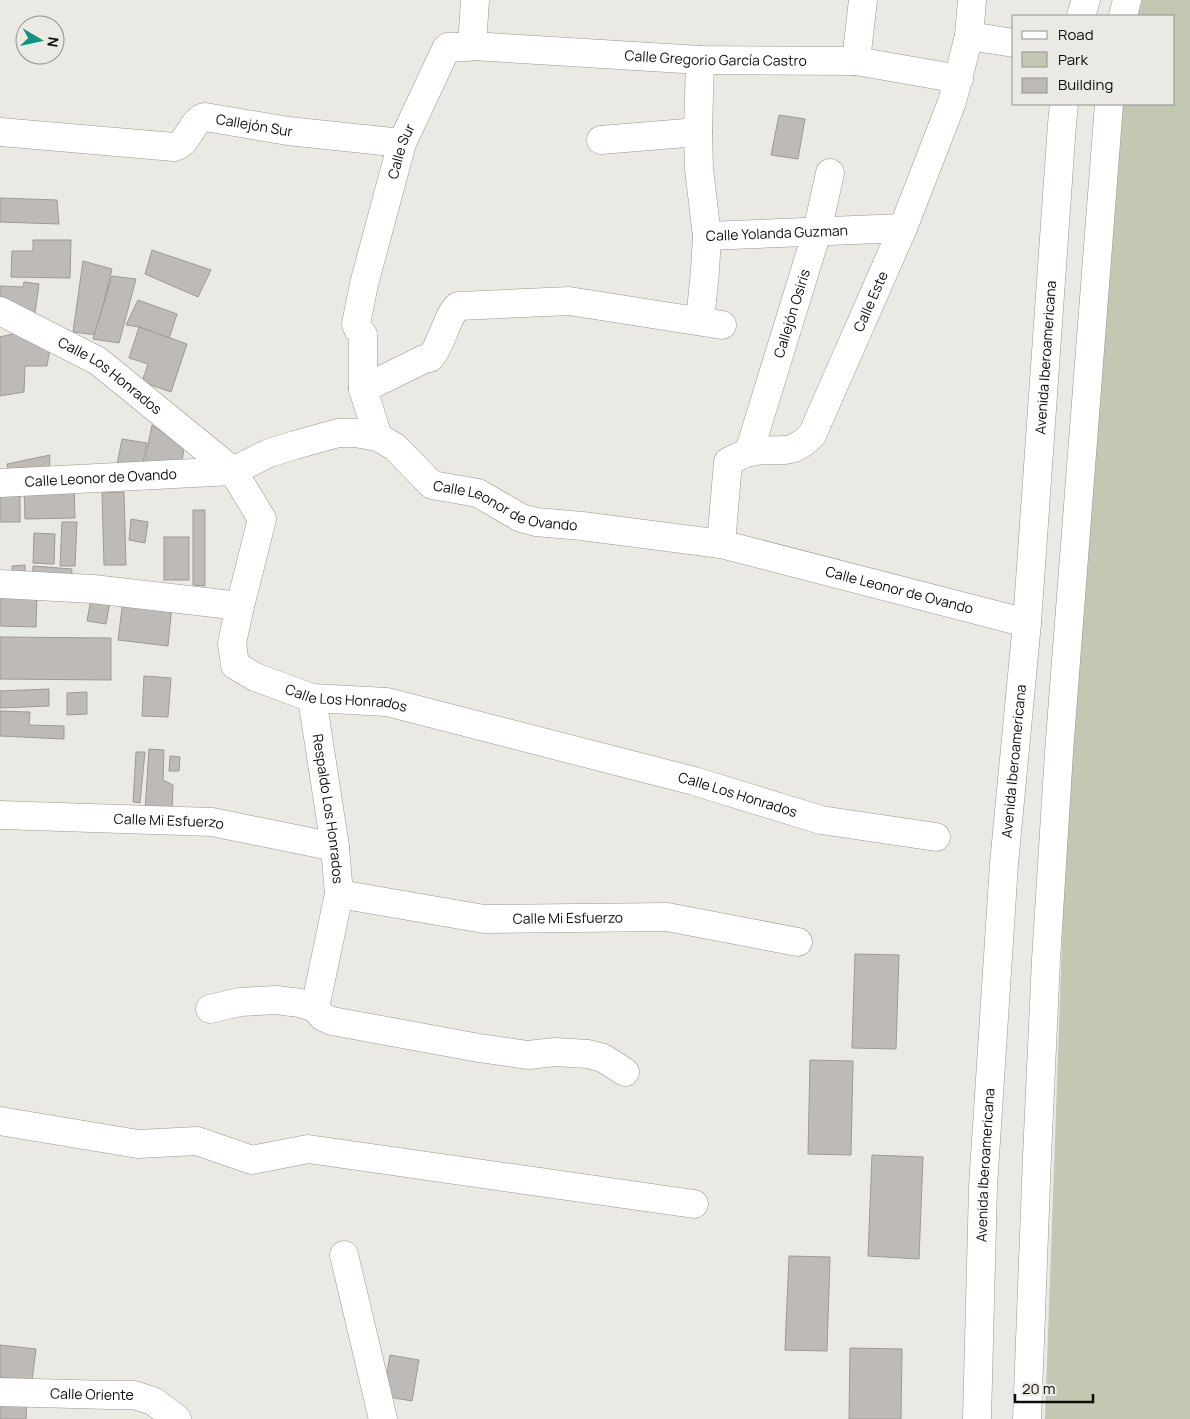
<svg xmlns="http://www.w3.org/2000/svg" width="1190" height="1419" font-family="Manrope,sans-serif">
  <rect width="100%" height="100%" fill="#eae9e4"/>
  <path fill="#c2c8b1" d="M1142,0H1190V1419H1045L1066,831L1122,104H1174V16H1137Z"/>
  <g fill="#bebab7" stroke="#9e9997">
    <path d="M779,115L805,119L798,159L771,155Z"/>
    <path d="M0,198L57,200L59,224L0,222Z"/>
    <path d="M33,240H71L70,278L11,277L12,251H33Z"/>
    <path d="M152,250L211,270L198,297L145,274Z"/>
    <path d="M83,261L112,269L96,335L73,332Z"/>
    <path d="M112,276L136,279L119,343L93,339Z"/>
    <path d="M24,282L39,284L34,320L0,315V286L23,287Z"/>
    <path d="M138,300L177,314L169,339L139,327L126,325Z"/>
    <path d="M139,327L187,344L171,392L142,382L148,364L129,358Z"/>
    <path d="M24,331L51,341L47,366H25L24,392L0,396V337Z"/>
    <path d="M152,425L184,447L182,462L144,465Z"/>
    <path d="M122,439L147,443L141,472L116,470Z"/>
    <path d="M50,455L49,477L9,475L7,464Z"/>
    <path d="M74,485L75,518L25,519L24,487Z"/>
    <rect x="0" y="487" width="20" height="35"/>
    <path d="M124,492L126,565H104L102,493Z"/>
    <path d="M193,510H205V586L193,585Z"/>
    <path d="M131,519L148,522L145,543L129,540Z"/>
    <path d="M62,522H77L75,566H60Z"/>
    <path d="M34,533L55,534L54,564L33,563Z"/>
    <rect x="164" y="537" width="25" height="43"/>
    <path d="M25,565V579H12V566Z"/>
    <path d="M33,566L72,569L71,585L32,582Z"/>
    <path d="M0,593L37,594L36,627L0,626Z"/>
    <path d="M92,593L111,596L106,624L87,621Z"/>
    <path d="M123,600L172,605L168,646L118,640Z"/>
    <path d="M0,637L111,638V680L0,679Z"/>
    <path d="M144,676L171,678L168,717L142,716Z"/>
    <path d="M49,689V706L0,708V691Z"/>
    <path d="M87,692V714L67,715V693Z"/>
    <path d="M0,711L30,712L29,725L64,726V739L0,736Z"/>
    <path d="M149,749L164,750L163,780L173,785L172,812L145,811Z"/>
    <path d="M136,752H145L140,803L133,802Z"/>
    <path d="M170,756L180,757L179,771H169Z"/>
    <path d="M855,954L899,955L896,1049L852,1048Z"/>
    <path d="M810,1060L853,1061L851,1155L808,1154Z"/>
    <path d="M872,1155L923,1157L919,1259L868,1256Z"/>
    <path d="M789,1256L830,1257L827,1351L785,1350Z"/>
    <path d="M0,1345L36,1349L32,1381L0,1377Z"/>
    <path d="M850,1348L902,1349L901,1419H849Z"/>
    <path d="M390,1355L419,1360L412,1401L383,1396Z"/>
    <path d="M0,1397L27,1398L26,1419H0Z"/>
  </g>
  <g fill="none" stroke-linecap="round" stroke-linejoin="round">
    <defs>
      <g id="minor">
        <path d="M1081,16L1086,0"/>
        <path d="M1123,16L1127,0"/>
        <path d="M969,36L1014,43"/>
        <path id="s1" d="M472,46L700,60L856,61L959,79"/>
        <path d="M856,61L863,0"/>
        <path id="s2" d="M0,132L174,147C189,144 191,120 205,117L288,131L402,143"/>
        <path d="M601,140L698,132"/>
        <path id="s3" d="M707,236L903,228"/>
        <path id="s4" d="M0,311L98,361L233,471L262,519L240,606L232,643L235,665L255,677L312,698L387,702L694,781L821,820L936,837"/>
        <path d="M700,321L705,271L707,236L699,169L698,132L700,60"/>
        <path d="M363,389L424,359L430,358C442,345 447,315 458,306L569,301L722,325"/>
        <path id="s5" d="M378,437L363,389V335L358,329L356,324L364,284L402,143L446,49L448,47H468L472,46L475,0"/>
        <path id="s6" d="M749,452L817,232L830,173"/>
        <path id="s7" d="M0,483L233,471L269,453L295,445L338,433H355L378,437L395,447L432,485L478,493L521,518L536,522L582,526L721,544L1027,623"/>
        <path id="s8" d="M721,544L728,462C734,459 742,454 750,452C778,446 788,459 812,435L903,228L952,102L969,36L972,0"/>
        <path d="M0,584L93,589L240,606"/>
        <path id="s9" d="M312,698L335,847L339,894L315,1008"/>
        <path id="s10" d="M0,815L212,822L335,847"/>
        <path id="s11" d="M339,894L484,919L667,917L798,942"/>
        <path d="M210,1009L240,1002L276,1000L300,1003L315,1008L323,1017L332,1021L479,1048L528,1055L555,1052L588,1054L603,1058L625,1072"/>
        <path d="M0,1121L138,1144L197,1141L252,1160L308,1149L694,1204"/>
        <path d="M344,1255L383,1419"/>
        <path id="s12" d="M0,1392L109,1395H134L153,1401L177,1419"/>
        <path id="s13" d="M977,1419L983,1187L1004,864L1027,623L1062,124L1064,104"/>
        <path d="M1027,1419L1037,1156L1046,960L1059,752L1109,104"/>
      </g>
    </defs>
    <use href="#minor" stroke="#979792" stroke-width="29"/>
    <use href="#minor" stroke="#fff" stroke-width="28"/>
  </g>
  <g text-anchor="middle" stroke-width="4" stroke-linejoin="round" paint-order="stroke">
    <g font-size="14" fill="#0e0d0c" stroke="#eae9e4">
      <text dy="5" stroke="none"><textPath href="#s1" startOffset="244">Calle Gregorio García Castro</textPath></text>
      <text dy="5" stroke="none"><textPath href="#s2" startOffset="269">Callejón Sur</textPath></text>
      <text dy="5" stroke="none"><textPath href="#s5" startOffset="296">Calle Sur</textPath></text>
      <text dy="5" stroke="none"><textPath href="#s3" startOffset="70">Calle Yolanda Guzman</textPath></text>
      <text dy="5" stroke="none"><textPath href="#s8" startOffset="319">Calle Este</textPath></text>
      <text dy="5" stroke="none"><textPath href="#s6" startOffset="145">Callejón Osiris</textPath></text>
      <text dy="5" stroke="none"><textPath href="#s13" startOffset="1064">Avenida Iberoamericana</textPath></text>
      <text dy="5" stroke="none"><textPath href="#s4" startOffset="128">Calle Los Honrados</textPath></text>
      <text dy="5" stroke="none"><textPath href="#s7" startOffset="101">Calle Leonor de Ovando</textPath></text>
      <text dy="5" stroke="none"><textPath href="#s7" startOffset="536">Calle Leonor de Ovando</textPath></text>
      <text dy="5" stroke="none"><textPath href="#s7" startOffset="941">Calle Leonor de Ovando</textPath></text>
      <text dy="5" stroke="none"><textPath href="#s4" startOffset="608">Calle Los Honrados</textPath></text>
      <text dy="5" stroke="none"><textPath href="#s13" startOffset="659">Avenida Iberoamericana</textPath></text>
      <text dy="5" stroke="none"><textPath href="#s4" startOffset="1012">Calle Los Honrados</textPath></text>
      <text dy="5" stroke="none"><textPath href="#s9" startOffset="112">Respaldo Los Honrados</textPath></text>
      <text dy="5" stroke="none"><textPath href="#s10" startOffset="169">Calle Mi Esfuerzo</textPath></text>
      <text dy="5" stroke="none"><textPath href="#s11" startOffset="231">Calle Mi Esfuerzo</textPath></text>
      <text dy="5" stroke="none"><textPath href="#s13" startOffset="254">Avenida Iberoamericana</textPath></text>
      <text dy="5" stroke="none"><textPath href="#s12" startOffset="92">Calle Oriente</textPath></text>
    </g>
  </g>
  <rect x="1012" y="15" width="162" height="90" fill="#eae9e4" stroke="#92918e"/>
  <rect x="1022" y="31" width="25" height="8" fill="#ffffff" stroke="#92918e"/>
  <text x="1058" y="40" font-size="15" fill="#0e0d0c">Road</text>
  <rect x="1022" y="52" width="25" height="15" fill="#c2c8b1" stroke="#92918e"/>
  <text x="1058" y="65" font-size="15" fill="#0e0d0c">Park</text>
  <rect x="1022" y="78" width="25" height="15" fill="#bebab7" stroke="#92918e"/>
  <text x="1058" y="90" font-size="15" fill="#0e0d0c">Building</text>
  <g transform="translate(40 40) rotate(99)"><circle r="24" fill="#eae9e4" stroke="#92918e"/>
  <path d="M0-4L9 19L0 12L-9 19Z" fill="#0d947e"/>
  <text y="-8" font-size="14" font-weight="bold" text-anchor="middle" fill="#0e0d0c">N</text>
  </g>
  <path d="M1015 1394v8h78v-8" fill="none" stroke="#0e0d0c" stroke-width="2.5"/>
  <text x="1022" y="1394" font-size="15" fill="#0e0d0c" stroke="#eae9e4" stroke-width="4" paint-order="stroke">20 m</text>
</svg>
